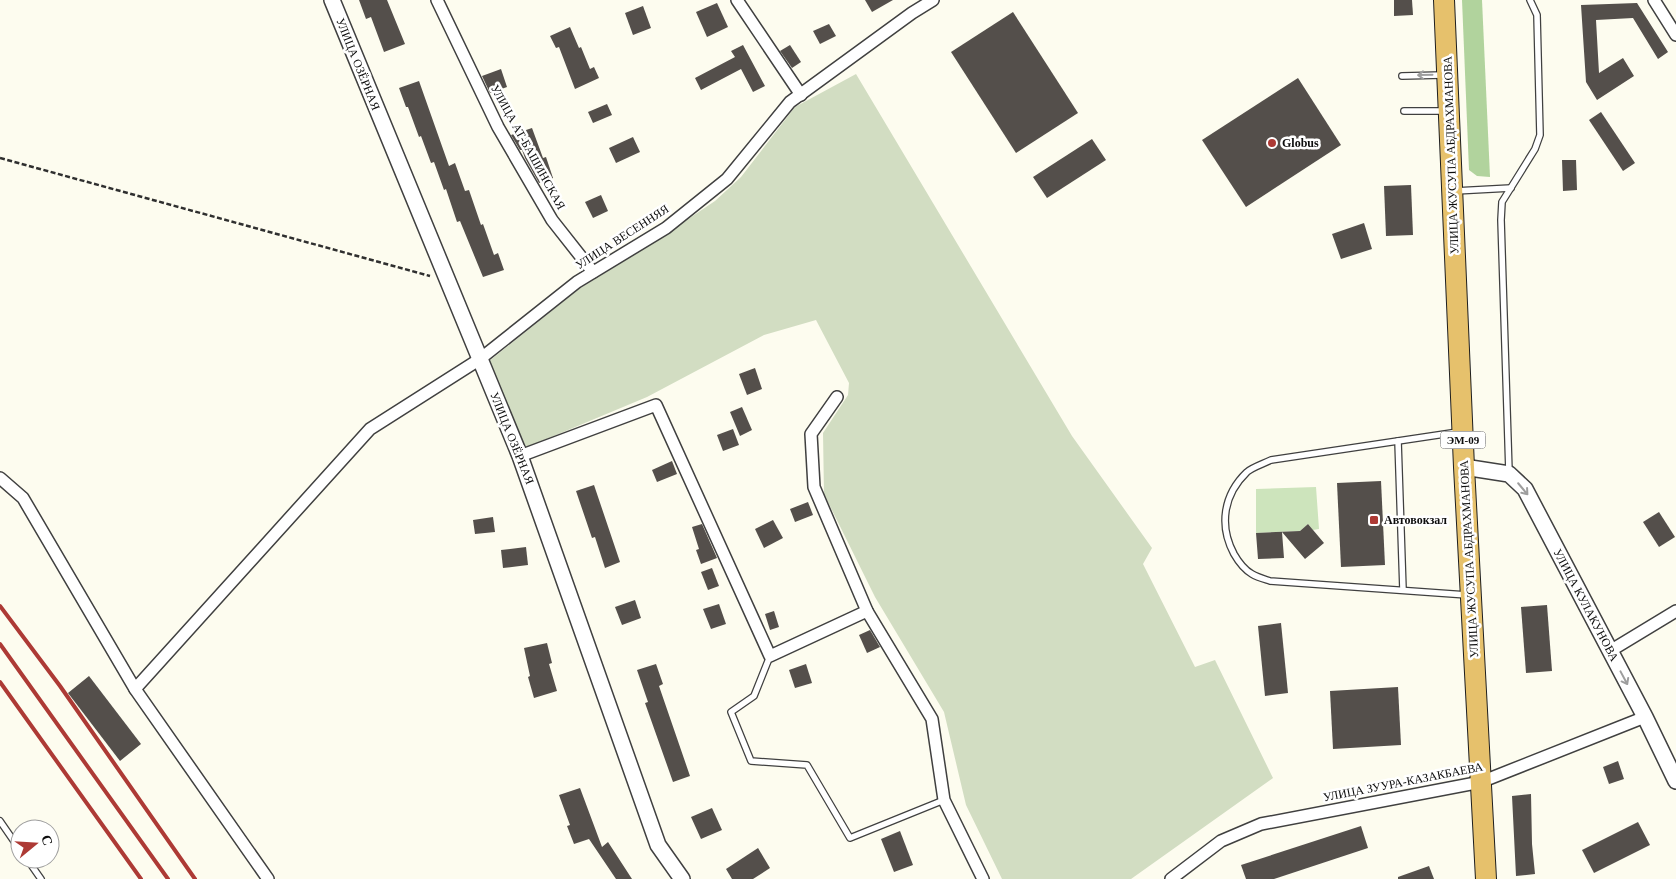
<svg xmlns="http://www.w3.org/2000/svg" width="1676" height="879" font-family="Georgia,serif">
  <rect width="100%" height="100%" fill="#fdfcef"/>
  <path fill="#cde4bc" d="M1316,487L1319,529L1313,530L1308,524L1300,531L1256,533V489Z"/>
  <path fill="#b1d39d" d="M1462,0H1482L1490,177L1477,176L1469,170Z"/>
  <path fill="#d2ddc2" d="M856,74L1072,436L1152,548L1143,564L1195,667L1215,660L1273,778L1131,879H1002L966,805L944,712L875,597L824,494L823,433L848,395L849,383L816,320L764,335L647,397L525,448L488,362L579,289L642,250L715,201L741,177L795,107Z"/>
  <g fill="#544f4b">
    <path d="M359,0H387L405,44L384,52L371,17L366,19Z"/>
    <path d="M865,0H893L872,12Z"/>
    <path d="M1394,0H1412L1413,15L1394,16Z"/>
    <path d="M717,3L728,27L707,37L696,12Z"/>
    <path d="M1637,3L1668,52L1658,59L1633,18L1596,20L1599,73L1623,58L1634,76L1597,100L1586,82L1581,5Z"/>
    <path d="M643,6L651,28L633,35L625,13Z"/>
    <path d="M1013,12L1078,113L1016,153L951,52Z"/>
    <path d="M829,24L836,36L820,44L813,31Z"/>
    <path d="M570,27L579,48L581,47L590,69L594,67L599,78L575,89L559,47L556,48L550,36Z"/>
    <path d="M743,45L765,86L753,92L741,69L701,90L695,78L735,57L731,51Z"/>
    <path d="M790,45L801,62L792,68L780,51Z"/>
    <path d="M501,69L507,87L490,93L482,76Z"/>
    <path d="M1298,78L1341,145L1246,207L1202,140Z"/>
    <path d="M419,81L449,166L455,163L465,191L469,190L481,225L483,224L494,255L498,253L504,270L483,277L460,221L457,222L446,189L444,190L434,162L431,163L421,136L419,137L408,107H406L399,88Z"/>
    <path d="M607,104L612,115L593,123L588,112Z"/>
    <path d="M1601,112L1635,163L1623,171L1589,120Z"/>
    <path d="M532,128L543,158L546,157L553,178L539,183L525,158L522,150H520L511,135Z"/>
    <path d="M633,137L640,152L616,163L609,148Z"/>
    <path d="M1092,139L1106,160L1047,198L1033,177Z"/>
    <path d="M1562,160H1576L1577,190L1563,191Z"/>
    <path d="M1411,185L1413,235L1386,236L1384,186Z"/>
    <path d="M601,195L608,211L593,218L585,202Z"/>
    <path d="M1364,223L1372,249L1341,259L1332,234Z"/>
    <path d="M755,368L762,389L747,395L739,374Z"/>
    <path d="M742,407L752,430L740,436L730,412Z"/>
    <path d="M733,429L739,445L723,451L717,435Z"/>
    <path d="M672,461L677,474L657,482L652,470Z"/>
    <path d="M1381,481L1385,565L1341,567L1337,483Z"/>
    <path d="M594,485L620,562L605,568L595,537L592,538L576,491Z"/>
    <path d="M808,502L813,515L795,522L790,509Z"/>
    <path d="M1659,512L1675,537L1659,547L1643,522Z"/>
    <path d="M493,517L495,532L475,534L473,520Z"/>
    <path d="M773,520L783,538L764,548L755,529Z"/>
    <path d="M702,524L717,558L701,564L696,550L699,549L692,527Z"/>
    <path d="M1308,524L1324,543L1305,559L1282,532L1284,558L1258,559L1256,533L1300,531Z"/>
    <path d="M526,547L528,565L503,568L501,550Z"/>
    <path d="M712,568L719,586L708,590L701,572Z"/>
    <path d="M635,600L641,618L622,625L615,607Z"/>
    <path d="M719,604L726,624L711,629L703,609Z"/>
    <path d="M1547,605L1552,671L1526,673L1521,607Z"/>
    <path d="M774,611L779,627L770,630L765,614Z"/>
    <path d="M1281,623L1288,693L1265,696L1258,626Z"/>
    <path d="M870,630L880,647L867,653L859,635Z"/>
    <path d="M547,643L552,663L549,664L557,691L534,698L528,677L530,676L524,648Z"/>
    <path d="M656,664L663,684L659,686L690,776L673,782L645,703L648,702L637,670Z"/>
    <path d="M806,664L812,683L795,688L789,670Z"/>
    <path d="M89,676L141,744L120,761L68,693Z"/>
    <path d="M1398,687L1401,745L1333,749L1330,691Z"/>
    <path d="M1618,761L1624,779L1609,784L1603,767Z"/>
    <path d="M580,788L602,847L608,842L632,879H616L589,839L574,844L567,826L570,825L559,795Z"/>
    <path d="M1531,794L1532,844L1535,874L1516,876L1512,796Z"/>
    <path d="M712,808L722,830L701,839L691,817Z"/>
    <path d="M1638,822L1650,845L1594,873L1582,850Z"/>
    <path d="M1361,826L1368,848L1274,879H1246L1241,865Z"/>
    <path d="M900,831L913,865L894,872L881,839Z"/>
    <path d="M758,848L770,868L753,879H732L726,869Z"/>
    <path d="M1429,866L1434,879H1398V877Z"/>
  </g>
  <g fill="none" stroke-linecap="round" stroke-linejoin="round">
    <defs>
      <g id="service">
        <path d="M1402,76L1443,75"/>
        <path d="M1404,111H1444"/>
        <path d="M1455,191L1511,188"/>
        <path d="M1458,432L1271,460C1263,464 1253,467 1247,472C1223,495 1219,526 1234,554C1238,561 1245,570 1252,574C1257,577 1264,579 1270,581L1467,595"/>
        <path d="M1398,441L1403,590"/>
        <path d="M1509,472L1501,220L1502,202L1535,149L1540,135L1537,15L1530,0"/>
        <path d="M770,656L754,696L731,712L751,761L807,765L850,838L944,800"/>
        <path d="M0,821L20,850"/>
        <path d="M27,859L41,879"/>
      </g>
      <g id="minor">
        <path d="M437,0L498,127L552,220L593,272"/>
        <path d="M737,0L801,95"/>
        <path d="M1654,0L1676,35"/>
        <path d="M837,397L811,434L814,487L867,611L932,719L944,800L983,879"/>
        <path d="M520,456L656,405L770,656L867,611"/>
        <path d="M0,478L23,498L135,689L268,879"/>
        <path d="M1610,651L1676,611"/>
        <path d="M135,689L370,429L480,359L577,282L666,228L727,179L790,102L912,13L933,0"/>
        <path d="M1171,879L1221,841L1261,824L1481,782L1645,717"/>
      </g>
      <g id="tertiary">
        <path d="M332,0L520,456L658,845L682,879"/>
        <path d="M1464,467L1509,474L1525,489L1645,717L1676,781"/>
      </g>
      <path id="trunk" d="M1444,0L1464,467L1486,879"/>
    </defs>
    <use href="#service" stroke="#404040" stroke-width="8"/>
    <use href="#minor" stroke="#404040" stroke-width="14"/>
    <use href="#tertiary" stroke="#404040" stroke-width="18"/>
    <use href="#trunk" stroke="#1e1e1e" stroke-width="22"/>
    <path stroke="#2f2f2f" stroke-width="2.5" stroke-dasharray="5 2.5" stroke-linecap="butt" d="M0,158L430,276"/>
    <use href="#service" stroke="#fff" stroke-width="5.5"/>
    <use href="#minor" stroke="#fff" stroke-width="11"/>
    <use href="#tertiary" stroke="#fff" stroke-width="15"/>
    <use href="#trunk" stroke="#e6c16c" stroke-width="20"/>
    <g stroke="#ad3a35" stroke-width="4">
      <path d="M0,606L60,686L195,879"/>
      <path d="M0,644L168,879"/>
      <path d="M0,682L141,879"/>
    </g>
  </g>
  <defs><path id="oneway-shaft" d="M-6 0H5M1.5-3L5.5 0L1.5 3" fill="none" stroke-width="1.6" stroke-linecap="round" stroke-linejoin="round" transform="scale(1.25)"/></defs>
  <g stroke="#9e9e9e">
    <use href="#oneway-shaft" transform="translate(1425 75) rotate(179)"/>
    <use href="#oneway-shaft" transform="translate(1523 489) rotate(50)"/>
    <use href="#oneway-shaft" transform="translate(1624 678) rotate(62)"/>
  </g>
  <g fill="#ad3a35" stroke="#fff" stroke-width="2">
    <circle cx="1272" cy="143" r="5"/>
    <rect x="1369" y="515" width="10" height="10" rx="2.5"/>
  </g>
  <g text-anchor="middle" stroke-width="5" stroke-linejoin="round" paint-order="stroke">
    <rect fill="#fff" stroke="#565656" stroke-width="1" x="1440.5" y="431.5" width="45" height="17" rx="4"/>
    <g font-size="11" font-weight="bold" fill="#0d0d0d">
      <text x="1463" y="444">ЭМ-09</text>
    </g>
    <g font-size="12" fill="#0d0d0d" stroke="#fff">
      <text transform="translate(358 64) rotate(68)" y="4">УЛИЦА ОЗЁРНАЯ</text>
      <text transform="translate(528 147) rotate(61)" y="4">УЛИЦА АТ-БАШИНСКАЯ</text>
      <text transform="translate(1451 155) rotate(-92)" y="4">УЛИЦА ЖУСУПА АБДРАХМАНОВА</text>
      <text transform="translate(622 237) rotate(-33)" y="4">УЛИЦА ВЕСЕННЯЯ</text>
      <text transform="translate(512 438) rotate(68)" y="4">УЛИЦА ОЗЁРНАЯ</text>
      <text transform="translate(1469 559) rotate(-93)" y="4">УЛИЦА ЖУСУПА АБДРАХМАНОВА</text>
      <text transform="translate(1586 605) rotate(62)" y="4">УЛИЦА КУЛАКУНОВА</text>
      <text transform="translate(1403 782) rotate(-11)" y="4">УЛИЦА ЗУУРА-КАЗАКБАЕВА</text>
    </g>
    <g font-size="12" font-weight="bold" fill="#0d0d0d" stroke="#fff" text-anchor="start">
      <text x="1282" y="147">Globus</text>
      <text x="1384" y="524">Автовокзал</text>
    </g>
  </g>
  <g transform="translate(35 844) rotate(72)"><circle r="24" fill="#ffffff" stroke="#9e9e9e"/>
  <path d="M0-4L9 19L0 12L-9 19Z" fill="#ad3a35"/>
  <text y="-8" font-size="14" font-weight="bold" text-anchor="middle" fill="#0d0d0d">С</text>
  </g>
</svg>
